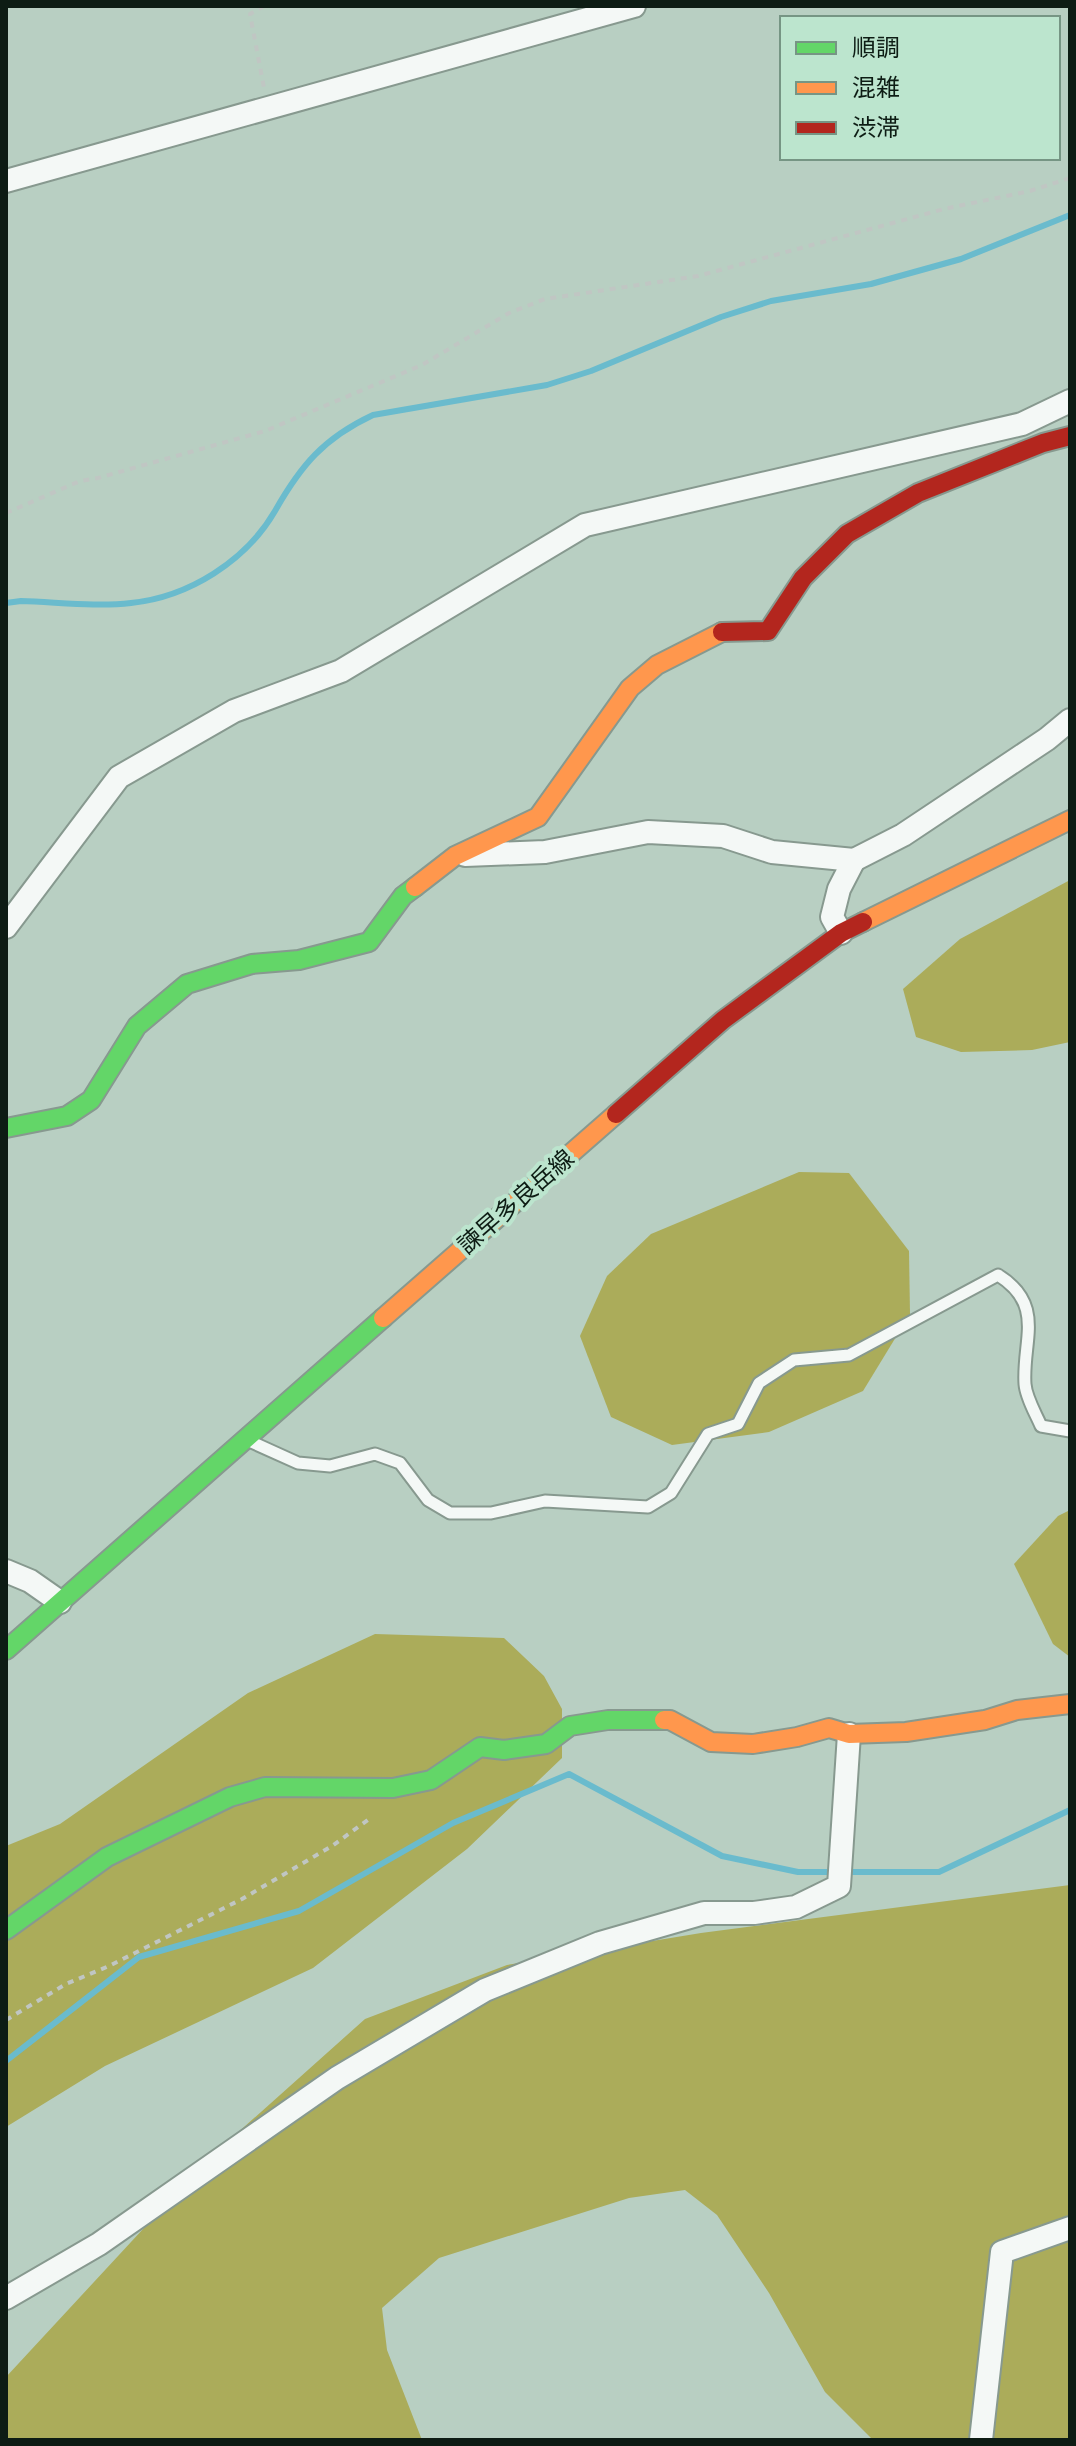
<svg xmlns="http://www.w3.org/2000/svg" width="1076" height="2446" font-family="Inter,'Noto Sans JP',sans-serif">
  <rect width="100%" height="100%" fill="#b8cfc2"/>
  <g fill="#abac5a">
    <path d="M1070,880V1042L1032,1050L961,1052L916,1037L903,989L960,939Z"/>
    <path d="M799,1172L849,1173L909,1251L910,1314L863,1391L769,1432L672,1445L611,1417L580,1336L607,1276L651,1234Z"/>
    <path d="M1070,1510V1657L1053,1644L1014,1564L1058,1516Z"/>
    <path d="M375,1634L504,1638L544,1676L562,1709V1758L467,1849L313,1968L105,2066L6,2127V1846L60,1824L248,1693Z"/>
    <path d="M1070,1885V2440H873L825,2392L769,2293L717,2215L685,2190L629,2198L439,2258L382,2308L387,2350L422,2440H6V2377L206,2161L365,2019L507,1965L701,1933Z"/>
  </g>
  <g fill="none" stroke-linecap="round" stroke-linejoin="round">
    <g stroke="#6abbcd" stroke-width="6">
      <path d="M6,603L21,601C57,602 96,607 131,603C189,597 246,561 275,511C301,465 324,438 373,415L547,385L591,371L721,317L771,301L871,284L961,259L1070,215"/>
      <path d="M6,2061L139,1957L299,1911L453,1823L569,1774L722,1856L798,1872H939L1070,1810"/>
    </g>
    <defs>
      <path id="lane" d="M247,1440L298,1463L330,1466L375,1454L400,1463L428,1500L450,1513H491L545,1501L648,1507L671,1493L708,1434L738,1424L759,1383L794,1360L849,1355L998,1275C1046,1305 1022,1341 1025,1384C1026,1398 1036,1414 1041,1426L1070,1431"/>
      <g id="street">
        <path d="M6,181L634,6"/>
        <path d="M465,855L545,852L648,832L723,836L772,852L854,860L839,889L832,917L841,933"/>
        <path d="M854,860L903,835L1047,739L1070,720"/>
        <path d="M6,927L119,777L234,711L341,671L585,525L1022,424L1070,401"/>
        <path d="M6,1571L30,1581L60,1602"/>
        <path d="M6,2298L99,2244L337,2078L485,1990L600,1943L704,1913H754L796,1907L839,1886L849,1734"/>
        <path d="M981,2440L1002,2252L1070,2228"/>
      </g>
      <g id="fast">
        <path d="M6,1128L67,1116L91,1100L137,1026L187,984L252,964L299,960L369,942L403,896L415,887"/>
        <path d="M6,1650L383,1318"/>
        <path d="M6,1930L107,1857L230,1797L265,1787L393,1788L431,1780L480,1747L504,1750L546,1744L570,1726L608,1720H664"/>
      </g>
      <g id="slow">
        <path d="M415,887L455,856L538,817L630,688L657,665L722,632"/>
        <path d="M863,922L1070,820"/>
        <path d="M383,1318L616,1114"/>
        <path d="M664,1720H670L711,1742L753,1744L797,1737L829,1728L849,1734L906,1732L985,1720L1017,1710L1070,1704"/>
      </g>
      <g id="jam">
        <path d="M722,632L768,631L803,578L847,534L918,493L1043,443L1070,436"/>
        <path d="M616,1114L723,1020L841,933L863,922"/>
      </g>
    </defs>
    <use href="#lane" stroke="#87998f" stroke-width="15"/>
    <use href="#street" stroke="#87998f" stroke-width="26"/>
    <use href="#fast" stroke="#87998f" stroke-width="22"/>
    <use href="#slow" stroke="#87998f" stroke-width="22"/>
    <use href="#jam" stroke="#87998f" stroke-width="22"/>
    <g stroke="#c0c6c3" stroke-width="4" stroke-dasharray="6 6" stroke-linecap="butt">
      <path d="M264,6L250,14L264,88"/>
      <path d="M6,513L80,481L98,478L265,431L422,365L509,313L545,299L698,276L944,209L1030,191L1070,178"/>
      <path d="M6,2020L66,1984L109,1966L242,1899L332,1846L372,1817"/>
    </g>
    <use href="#lane" stroke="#f4f8f6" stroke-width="11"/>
    <use href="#street" stroke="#f4f8f6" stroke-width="22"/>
    <use href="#fast" stroke="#63d668" stroke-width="18"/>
    <use href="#slow" stroke="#ff974d" stroke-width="18"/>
    <use href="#jam" stroke="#b3261e" stroke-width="18"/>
  </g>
  <g text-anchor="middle" stroke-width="8" stroke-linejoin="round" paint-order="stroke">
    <g font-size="24" fill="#0d1c14" stroke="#bce5ce">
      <text transform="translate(516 1202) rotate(-41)" y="8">諫早多良岳線</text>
    </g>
  </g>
  <rect width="1076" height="2446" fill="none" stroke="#0d1c14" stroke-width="16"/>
  <rect x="780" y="16" width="280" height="144" fill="#bce5ce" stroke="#769584" stroke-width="2"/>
  <rect x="796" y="42" width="40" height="12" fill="#63d668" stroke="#769584" stroke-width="2"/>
  <text x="852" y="56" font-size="24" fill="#0d1c14">順調</text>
  <rect x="796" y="82" width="40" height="12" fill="#ff974d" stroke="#769584" stroke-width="2"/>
  <text x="852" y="96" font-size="24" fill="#0d1c14">混雑</text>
  <rect x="796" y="122" width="40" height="12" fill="#b3261e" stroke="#769584" stroke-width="2"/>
  <text x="852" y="136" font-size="24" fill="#0d1c14">渋滞</text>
</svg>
